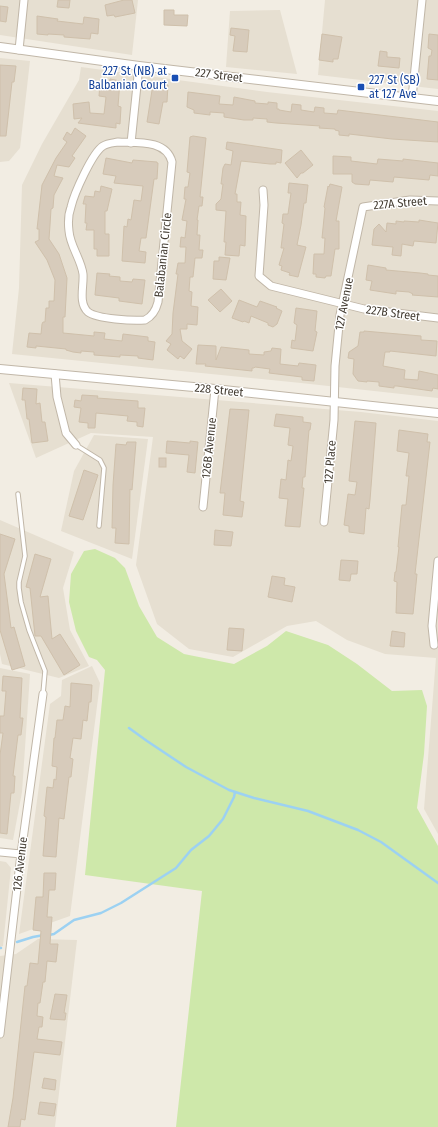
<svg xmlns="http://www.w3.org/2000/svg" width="438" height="1127" font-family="'Fira Sans Condensed',sans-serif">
  <rect width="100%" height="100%" fill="#f2ede3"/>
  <g fill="#e6dfd1">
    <path d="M0,0H138L132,55L0,35Z"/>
    <path d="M325,0H438V89L318,75Z"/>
    <path d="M280,10L297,74L226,67L230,11Z"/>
    <path d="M0,58L30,61L20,148L9,161L0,162Z"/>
    <path d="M81,67L267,92L438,111V398L301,383L12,354L19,288L22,185L42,144L79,80Z"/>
    <path d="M9,383L361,412L438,421V834L424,809L436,658L385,654L347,640L316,621L287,626L233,657L189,649L157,624L136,565L153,437L91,433L36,458Z"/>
    <path d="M94,435L148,439L132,559L61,531L74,471Z"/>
    <path d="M0,520L74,552L63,588L70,630L89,666L59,678L2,664L0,654Z"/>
    <path d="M92,666L100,683L70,916L19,934L50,704L61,696L62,680Z"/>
    <path d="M0,668L30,674L22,792L13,840L0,838Z"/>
    <path d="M0,861L6,862L11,868L3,946L0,947Z"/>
    <path d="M38,939L77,940L55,1127H0V956L16,954Z"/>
  </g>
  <path fill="#cee8aa" d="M95,549L115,558L125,568L139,606L157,637L184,654L234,664L267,646L286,631L328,645L357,664L392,691L422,690L427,706L424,754L417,808L438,846V1127H176L202,891L85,875L105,670L97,660L89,657L76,631L69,602L71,574L84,551Z"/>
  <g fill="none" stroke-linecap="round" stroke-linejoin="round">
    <g stroke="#9cd1f2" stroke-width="2.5">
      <path d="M129,728L147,741L186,767L229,790L254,798L308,811L358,830L381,842L438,883"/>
      <path d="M49,935L54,934L74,920L101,913L121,903L176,868L191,850L209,836L223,819L234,797L235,792"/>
      <path d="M17,942L33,937L44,935"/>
      <path d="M0,948H1"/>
    </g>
  </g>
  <g fill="#d7cbbb" stroke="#cfc0ab">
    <path d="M58,0H70L69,8L57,7Z"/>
    <path d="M124,0H132L135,13L115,17L114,15L107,16L105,5Z"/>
    <path d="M0,6L8,7L6,22L0,21Z"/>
    <path d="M164,10H174V15H188L187,26L164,25Z"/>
    <path d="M37,16L58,19L57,21L83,24L84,17L99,19L98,34L91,33L90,39L64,37V35L48,34V35L37,34Z"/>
    <path d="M231,28L249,30L247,52L233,51L235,36L230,35Z"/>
    <path d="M322,34L342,37L338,59H333V62L319,60Z"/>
    <path d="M429,34L438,35V80L427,79L429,56H431L432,50L428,48Z"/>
    <path d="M380,51L387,52V57L400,58L399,68L378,66Z"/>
    <path d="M0,65L16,66L14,82H12L6,136H0Z"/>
    <path d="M110,79L120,81L118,106L121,107L120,124L116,123V128L78,123L82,118L74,119L73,104L89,102L90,113L104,114L106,97L99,96L100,84L109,85Z"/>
    <path d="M153,84L168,85L167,102H163L159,124L147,122Z"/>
    <path d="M188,92L220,96L219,104L233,105L234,97L255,101V103L268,104V102L277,103V109H279V110L291,112L292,104L301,105V110L314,112L315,107L324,108V113L337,114L338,110L438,122V142L392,139L349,134V136L339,135V131L335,130V129L319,128L320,126L276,123L267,122V119L253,118V120H244L224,117V113L210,112V115L194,113V110L187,107Z"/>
    <path d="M75,128L86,136L72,156L75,158L69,167L57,165L54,176L63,178L54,195L53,208L51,209L50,225L49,239L59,254L67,278L65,317H63V333L94,336V332L105,333L104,339L122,341L123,334L148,337V341L155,342L153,360L138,358V356L120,355V357L94,355V352L81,351V353L73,352L66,350V349L36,346V348L27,347L29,333L41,334L42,324L43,322H45L46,308H49V301H54L55,280L47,260L35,242L39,240V229H37L42,185L56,158L67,142L63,139L67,132L71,135Z"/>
    <path d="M193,136L206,138L200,197H203L202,206H199L197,220H198L197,235H200L199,250H203L202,258H195L193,277H190L189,291L192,292L191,306L198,307L197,325L187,324V329H180L182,341L192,349L184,359L180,356L178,359L167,350L171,344L166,341L172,334L173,313L178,274H176L178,263H185L186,247H180L181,237L185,238L187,221L182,220L186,199H184L185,187H188L190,173L187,172L190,137Z"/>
    <path d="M227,142L282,150L281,163L276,162V164H270L241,161L235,194H237V202H241L240,215L246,216L245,246L240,245L239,256L225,255L226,242H224L226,211L216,210V204L221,199L223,184H221L223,168L225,164L231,165L233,151L226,149Z"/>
    <path d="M301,150L313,165L303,173H301L297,178L285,163Z"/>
    <path d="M333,156L351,157V161L377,164L378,159L403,161V159L438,163V176L430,175L429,180L394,177L393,182L370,180L369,185L355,184L352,182V174H333Z"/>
    <path d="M106,158L132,163L133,160L157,162V163H158L157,179H154L146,238H141L139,251L146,252L145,263L122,261L124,226L127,227L128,219L131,220L134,200L141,201L143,186L114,183L116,176L103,174Z"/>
    <path d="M289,183L308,185L306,203H304L301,225L297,245L306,247L298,277L289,275L290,273L281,270L282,266L279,265L284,248H281L284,224L282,223L283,214H288L291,193H288Z"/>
    <path d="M330,184L342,187L336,221H339V249H335L331,276H326L325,278L316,277V274H313L314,254H324L325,238H322L325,208L324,207L328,186L329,187Z"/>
    <path d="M101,186L112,189L107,211H105V234H109V256H97V249H94V230H86L87,223H85L86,204H83L85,196L94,197L95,191L100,192Z"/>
    <path d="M419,220L438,223L436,243L414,241L413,246L402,244L401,256L392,255L393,247L372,245L374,229L379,224L386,232L387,223L396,224V221L404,222V221L419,222Z"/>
    <path d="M219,257L230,258L226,280L213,279L214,261H219Z"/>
    <path d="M368,265L386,268V270L420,273L428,274V275L438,276V297L412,295L413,294L409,292L396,291V294L370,290L372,281L366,280Z"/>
    <path d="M97,273L110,274L109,276L120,277V281L132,282L133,279L145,280L142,304L119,301V298L95,295Z"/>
    <path d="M221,289L232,301L220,312L208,300Z"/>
    <path d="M239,300L257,307L260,301L277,307L276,308L282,311L277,324L273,327L268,325V323L251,316L249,323L244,321L243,322L232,318Z"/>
    <path d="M296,308L317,311L315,331L317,332L313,351L291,348L292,340L295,341L297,325L294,323Z"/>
    <path d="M364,331L421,336V340L437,341L436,356L390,351V352H385L383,366L405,370L404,379L418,380L419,371L438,375V389L433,388L432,391L397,386H394V388L379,386V382L367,381V382L358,381L353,374L354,359L348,358L349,352L358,346L360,332H364Z"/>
    <path d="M198,345L216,346V360L221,347L249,350V354L264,355V352L271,351L272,348L281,349L280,364L298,366L299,363L316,365L314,381L302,380V377L269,373L270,369L255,367L254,368H252V371L205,366L206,364H196Z"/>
    <path d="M23,388L37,389L36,404L40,403L42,422H45L48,441L32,443L29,419H27L25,400H22Z"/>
    <path d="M82,395L98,396L97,398L138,401V408H145L143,427L137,426V422L127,421L128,416L96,413L95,428H88V423L79,422L81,408L74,407L75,400L81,401Z"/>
    <path d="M230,409L249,410L240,501L244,502L242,517L223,515L225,493H220Z"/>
    <path d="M276,414L303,417V422L311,423L310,430H309L305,477H303L302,488H304L300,527L285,526L288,499L279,498L281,479L286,480L288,460L291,461L293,446L288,445L290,428L274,426Z"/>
    <path d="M355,421L376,423L370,500L369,509L366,508L364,534L349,532V526L344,525L348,494L355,495L357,482L349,481Z"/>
    <path d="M399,430L428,434L427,442H430L415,574H417L413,614L396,613L397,582L394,581L395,572H396L399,547H398L402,505H406L409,476H406L409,453L397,451Z"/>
    <path d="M167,441L190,443V441L198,442L195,473L187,472L189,455L166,453Z"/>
    <path d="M127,442H136L132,490L130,489L129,544L115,543L116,528H112L113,485L116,444L126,445Z"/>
    <rect x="159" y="458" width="7" height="9"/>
    <path d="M84,470L98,475L83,520L69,516Z"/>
    <path d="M215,530L233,532L231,546L214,545Z"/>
    <path d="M0,534L15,539L4,574L11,628L14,627L25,666L12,670L0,630Z"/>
    <path d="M35,554L51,559L40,597L48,596L52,639L60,634L80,665L64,675L41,636H35L30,588L26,587Z"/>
    <path d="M341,560L358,561L357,574H351L350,581L339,580Z"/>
    <path d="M272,576L285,578L284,585L295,587L292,602L268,597Z"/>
    <path d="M229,628L244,629L242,651L227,650Z"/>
    <path d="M392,631L405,633L404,647L390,646Z"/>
    <path d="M3,676L22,678L20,718H23L21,735H18L13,776H15L14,793H11L7,834L0,833V755L3,733H0V716H4L6,691H2Z"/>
    <path d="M71,683L92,685L91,702H89L87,721L83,720L81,739L73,738L70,758L73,759L71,777H69L64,819L59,818L56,857L43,856L46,817L44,816L47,787L53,788L54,779L56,780L57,767L52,766L54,738H55L57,720H63L65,706L70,707Z"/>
    <path d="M44,873H56L55,890H49L47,917H52L50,944H58L56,962L47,961L45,982H43L40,1003H38L37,1016L43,1017L42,1027H39L37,1039L62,1042L60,1055L34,1052L25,1120L21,1119L20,1127H8L13,1098L25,986H27L30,963L38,964L41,931L33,930L36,897H43Z"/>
    <path d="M55,994L67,995L64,1013H66L65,1020L50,1019Z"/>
    <path d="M44,1078L56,1080L55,1090L42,1088Z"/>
    <path d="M40,1102L56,1104L54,1116L38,1114Z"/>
  </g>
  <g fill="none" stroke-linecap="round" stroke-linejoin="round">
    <defs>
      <g id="service">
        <path d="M76,445L100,460L104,468L99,526"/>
        <path d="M18,494L25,556L19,582V588L21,602L29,630L45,671L43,694"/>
      </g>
      <g id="minor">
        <path d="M19,50L24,0"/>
        <path d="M412,98L422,0"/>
        <path d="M118,142C136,143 166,139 172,162L158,302C156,310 153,316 145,320C133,321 97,319 88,312C78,303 84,286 83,274C81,259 70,246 69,231C68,223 68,215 71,207C74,194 92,153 103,146C108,143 113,143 118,142Z"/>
        <path d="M131,143L139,66"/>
        <path d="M263,190L264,205L259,276L271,286L364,309L438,318"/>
        <path d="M55,374L57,397L66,433L76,445"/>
        <path d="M203,507L215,389"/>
        <path d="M324,522L334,420L335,366L340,315L363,207L410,200L438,201"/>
        <path d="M434,645L432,626L438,561"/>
        <path d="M0,852L21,854"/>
        <path d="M0,1034L21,854L43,694"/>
      </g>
      <g id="tertiary">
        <path d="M0,47L139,66L438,101"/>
        <path d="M0,369L215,389L438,413"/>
      </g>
    </defs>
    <use href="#service" stroke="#c1b7a8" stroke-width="5.5"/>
    <use href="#minor" stroke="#c1b7a8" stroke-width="9"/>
    <use href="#tertiary" stroke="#c1b7a8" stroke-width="10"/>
    <use href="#service" stroke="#fff" stroke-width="3.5"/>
    <use href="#minor" stroke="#fff" stroke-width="7"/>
    <use href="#tertiary" stroke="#fff" stroke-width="8"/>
  </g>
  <g fill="#1a4fb4" stroke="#fff" stroke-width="1.5">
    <rect x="171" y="74" width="8" height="8" rx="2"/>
    <rect x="357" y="83" width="8" height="8" rx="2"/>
  </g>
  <g text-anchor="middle" stroke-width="3" stroke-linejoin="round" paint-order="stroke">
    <g font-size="12" fill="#164399" stroke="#fff" text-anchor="end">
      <text x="167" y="75">227 St (NB) at<tspan x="167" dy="14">Balbanian Court</tspan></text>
      <text x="369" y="84" text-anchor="start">227 St (SB)<tspan x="369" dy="14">at 127 Ave</tspan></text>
    </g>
    <g font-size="12" fill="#443d33" stroke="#fff">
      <text transform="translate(219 75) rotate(7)" y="4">227 Street</text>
      <text transform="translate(400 203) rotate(-5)" y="4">227A Street</text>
      <text transform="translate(163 255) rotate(-84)" y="4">Balabanian Circle</text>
      <text transform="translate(344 304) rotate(-79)" y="4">127 Avenue</text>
      <text transform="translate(393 313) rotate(8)" y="4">227B Street</text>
      <text transform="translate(219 390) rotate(6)" y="4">228 Street</text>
      <text transform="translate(209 448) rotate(-84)" y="4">126B Avenue</text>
      <text transform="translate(330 462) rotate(-85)" y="4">127 Place</text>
      <text transform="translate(20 864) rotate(-83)" y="4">126 Avenue</text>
    </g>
  </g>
</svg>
